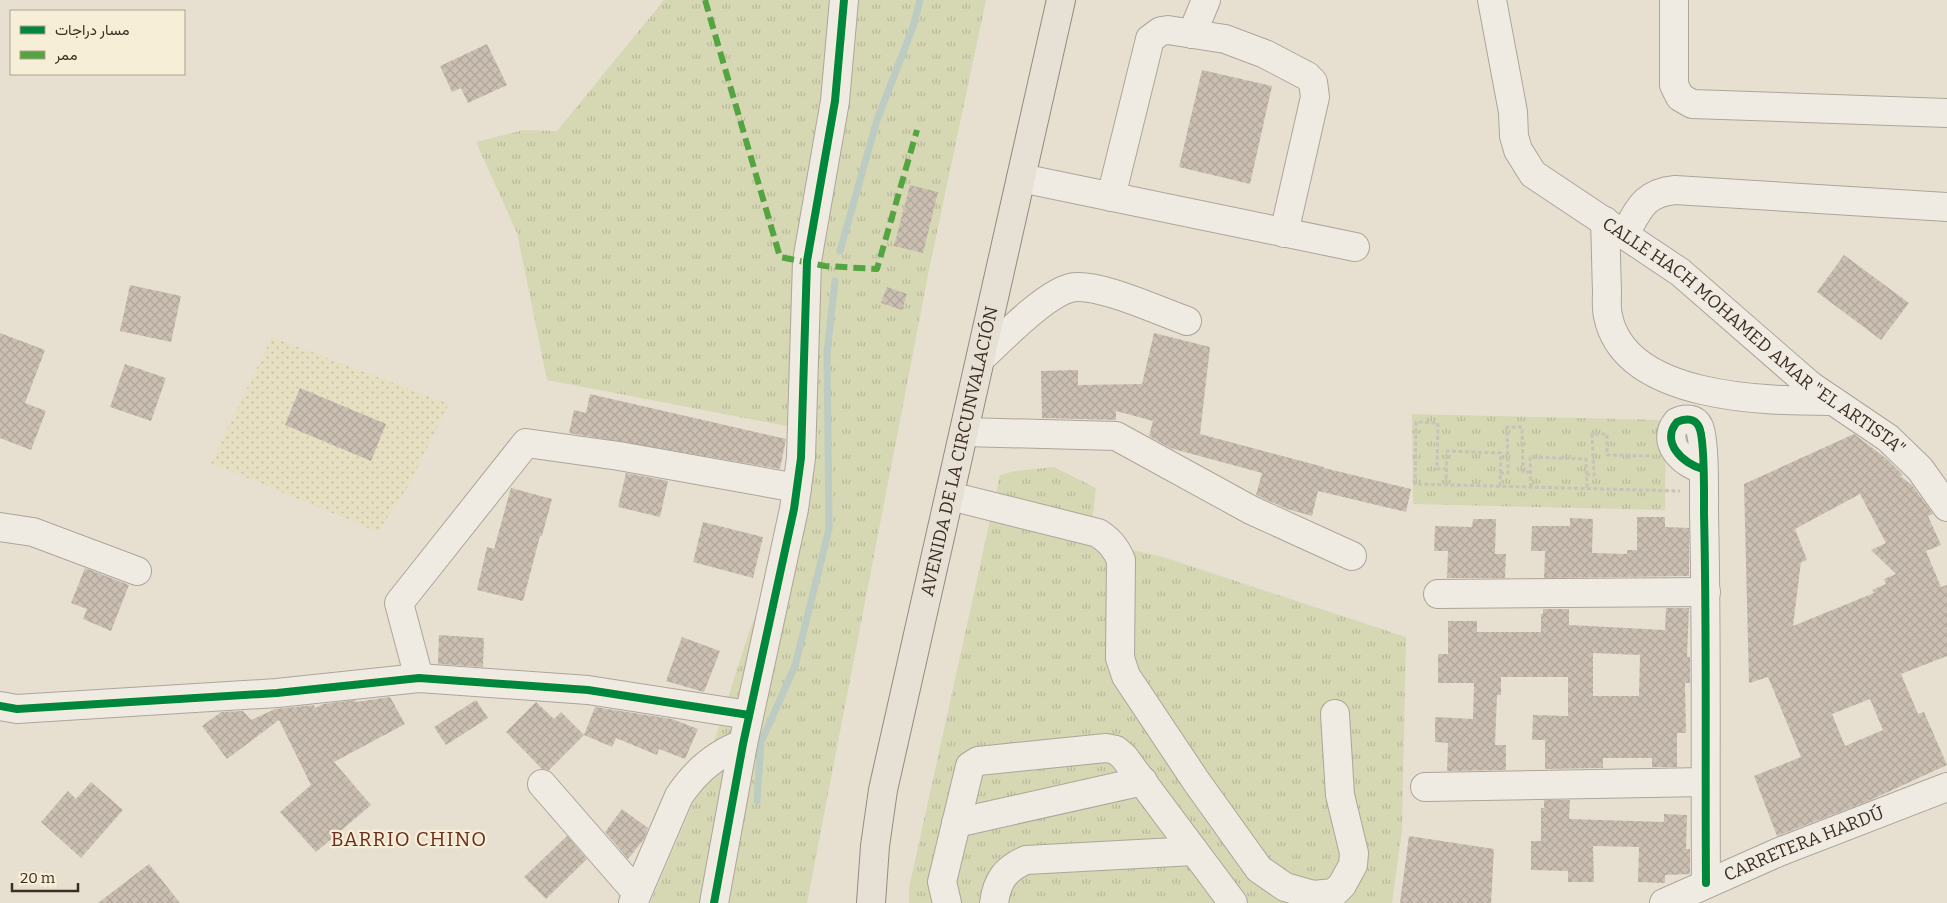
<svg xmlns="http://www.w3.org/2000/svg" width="1947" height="903" font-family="Bitter,Vazirmatn,serif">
  <defs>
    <pattern id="farmland-dots" width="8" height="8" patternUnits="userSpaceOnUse" patternTransform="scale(1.25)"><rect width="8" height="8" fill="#e6dfc2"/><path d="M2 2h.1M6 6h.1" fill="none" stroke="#c6c0a6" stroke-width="1.8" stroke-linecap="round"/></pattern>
    <pattern id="grass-tufts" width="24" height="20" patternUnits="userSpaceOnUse" patternTransform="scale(1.25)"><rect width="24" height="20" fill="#d6d7b3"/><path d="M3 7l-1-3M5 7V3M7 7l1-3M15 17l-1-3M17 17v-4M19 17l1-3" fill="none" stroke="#b9b99a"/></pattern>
    <pattern id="building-cross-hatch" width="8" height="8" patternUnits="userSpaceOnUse" patternTransform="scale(1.25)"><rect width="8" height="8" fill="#cbbfb2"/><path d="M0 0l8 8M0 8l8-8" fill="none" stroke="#afa499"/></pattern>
  </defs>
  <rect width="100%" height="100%" fill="#e7e0d1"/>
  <path fill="url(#farmland-dots)" d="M272,337L449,404L409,485L378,532L211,463Z"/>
  <g fill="url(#grass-tufts)">
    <path d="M664,0H986L929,270L807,903H650L698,792L749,632L804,493L818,432L547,380L517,233L476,142L524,130L557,131Z"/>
    <path d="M1412,414L1666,420L1665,510L1413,504Z"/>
    <path d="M1054,467L1096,488L1092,522L1128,549L1163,557L1406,637L1402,830L1392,903H909V888L1000,475L1015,471Z"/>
  </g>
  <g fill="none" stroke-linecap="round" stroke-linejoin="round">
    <g stroke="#bcccc2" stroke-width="7">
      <path d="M840,251L877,120L913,27L920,0"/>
      <path d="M757,801L761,742L795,666L829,529L827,353L835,281"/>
    </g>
  </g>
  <g fill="url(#building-cross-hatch)" fill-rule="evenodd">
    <path d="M487,44L507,85L468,103L461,88L452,92L440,66Z"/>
    <path d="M1202,70L1272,86L1250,184L1179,167Z"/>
    <path d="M910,185L938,192L923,253L894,246Z"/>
    <path d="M1844,255L1909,303L1881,340L1817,292Z"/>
    <path d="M130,285L181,296L171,342L120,331Z"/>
    <path d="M887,287L907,294L902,310L881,303Z"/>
    <path d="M0,333L45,350L25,403L46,411L31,450L0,438Z"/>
    <path d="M1154,333L1210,347L1200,434L1324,467V468L1411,489L1406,512L1318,491L1312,516L1287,509L1256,495L1262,473L1170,448L1149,436L1153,421L1116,411V420L1042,418L1041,371L1078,370V385L1142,384Z"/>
    <path d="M125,364L166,378L151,421L110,407Z"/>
    <path d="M300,388L386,424L371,461L285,425Z"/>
    <path d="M590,394L786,439L780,469L569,433L574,410L586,413Z"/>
    <path d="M1854,434L1887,459L1903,475L1900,476L1912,485L1933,514L1928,516L1941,545L1926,551L1941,587L1947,585V656L1901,674L1918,714L1924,712L1947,765L1866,802L1777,836L1754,776L1801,757L1768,677L1749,683L1744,484ZM1860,494L1886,543L1871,550L1896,574L1884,579L1886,584L1872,590L1874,593L1793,626L1801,562L1807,560L1795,529ZM1870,699L1883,730L1845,746L1832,714Z"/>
    <path d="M626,473L668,481L660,517L618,507Z"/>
    <path d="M511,488L552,499L542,536H540L523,601L477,590L487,547L494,549Z"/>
    <path d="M1637,517H1665V527L1689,528V576L1544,578L1545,551H1531L1532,526H1570V518L1593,519L1592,553L1627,554V550H1637Z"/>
    <path d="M1473,519H1496L1495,554H1506L1505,578H1447L1448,551H1434L1435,526L1472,527Z"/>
    <path d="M703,522L763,537L753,578L693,562Z"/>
    <path d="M85,568L129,585L111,631L83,619L87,609L71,603Z"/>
    <path d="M1666,608H1689L1687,657H1690V683H1685L1686,733H1677V767H1652V758H1603V768L1545,769V740H1532L1533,715L1568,716V677H1501V695H1497L1495,745H1506V770L1447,771L1448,743L1435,742V717L1473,719L1474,683H1438V654H1448V621H1477V632H1541V614H1543V609H1569V625L1665,630ZM1593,653L1640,655L1639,696H1593Z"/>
    <path d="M439,635L484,638L483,667L438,664Z"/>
    <path d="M682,637L720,651L704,692L666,681Z"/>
    <path d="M390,697L405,724L334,762L371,805L316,852L280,812L311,785L279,720L227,759L202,726L221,712L243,711L251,720L275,709L314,705L315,708L323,704L355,700L356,702Z"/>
    <path d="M476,700L488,718L446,745L434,727Z"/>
    <path d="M536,702L554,719L561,712L584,735L549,770L542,769L506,732Z"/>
    <path d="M595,707L672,719L698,729L685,759L659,749L657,755L616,738L612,747L584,735Z"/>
    <path d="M91,782L123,810L81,858L41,822L68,791L76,799Z"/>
    <path d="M1544,800H1570L1569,819L1664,822V814L1687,815L1686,849H1690V874L1665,875V883L1638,882L1639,847L1593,846L1594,882H1568V871L1531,870V841H1541V808H1544Z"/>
    <path d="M622,809L648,828L644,839L628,859L605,832Z"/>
    <path d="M567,836L587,859L546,899L524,877Z"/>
    <path d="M1409,836L1494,849L1491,903H1400Z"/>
    <path d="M149,864L180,903H98Z"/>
  </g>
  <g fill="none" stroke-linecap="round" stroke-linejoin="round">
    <defs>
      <g id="minor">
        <path id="s1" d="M1492,0L1513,112L1514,136L1518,150L1533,174L1680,272L1811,386L1888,438L1920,469L1947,507"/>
        <path d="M1674,0V85L1680,97L1692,104L1947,113"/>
        <path d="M1192,34L1206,0"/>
        <path d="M1021,178L1355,247"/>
        <path d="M1111,197L1150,39L1161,31L1168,30L1225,39L1265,54L1307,76L1313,82L1315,97L1284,233"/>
        <path d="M1605,221C1606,244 1606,267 1607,290C1607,298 1606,308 1608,316C1625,400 1767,401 1833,401"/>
        <path d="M1625,234C1639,209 1644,193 1675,190L1947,207"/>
        <path d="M981,358C1002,339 1044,295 1070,288C1095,281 1161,312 1187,321"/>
        <path d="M964,432L1116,436L1251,510L1352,556"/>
        <path d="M1703,469C1683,464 1660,442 1677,422C1685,418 1695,418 1699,427C1705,438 1704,498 1704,514C1707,637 1705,760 1706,883"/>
        <path d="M950,496L1098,533C1110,541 1115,547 1121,560L1120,658L1126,676L1196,781L1259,869L1285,887L1313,895L1334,893L1342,885L1353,865L1354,853L1340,795L1335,714"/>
        <path d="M0,527L33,532L137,571"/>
        <path d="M1438,594L1706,592"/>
        <path d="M419,678L399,603L526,443L619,456L797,488"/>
        <path d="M0,706L17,709L277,693L419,678L588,690L749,715"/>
        <path d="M542,784L637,893"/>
        <path d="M1425,787L1705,782"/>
        <path d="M956,823L1143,781"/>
        <path d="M633,903L679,796C695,772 715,754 743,744"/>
        <path d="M714,903L743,744L794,509L801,458L807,261L835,101L844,0"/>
        <path d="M947,903L942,882L970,766L978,761L1106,748L1116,750L1124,757L1233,903"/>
        <path d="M994,903C997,881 1005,869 1026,860L1194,851"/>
        <path id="s2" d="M1664,903L1779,852L1947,787"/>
      </g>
      <g id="major">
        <path id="s3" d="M871,903L875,846L883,790L1061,0"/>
      </g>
    </defs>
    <use href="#minor" stroke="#ada599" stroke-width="30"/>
    <use href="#major" stroke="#928b80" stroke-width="30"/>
    <g stroke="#c8c2b9" stroke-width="3" stroke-dasharray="4 2.5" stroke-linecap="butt">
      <path d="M1447,469H1437L1438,423L1416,422L1415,484L1680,491"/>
      <path d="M1500,473H1508L1507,427H1522L1523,472H1530"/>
      <path d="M1586,474L1594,475L1592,434H1607V455L1651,456"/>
      <path d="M1446,485L1447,451L1501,453L1500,487"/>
      <path d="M1531,487L1530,457L1586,459L1587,489"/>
    </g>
    <use href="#minor" stroke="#efebe3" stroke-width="28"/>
    <use href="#major" stroke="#e6e1d4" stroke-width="28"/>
    <path stroke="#54a441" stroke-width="6" stroke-dasharray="12 6" stroke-linecap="butt" d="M705,0L780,257L825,266L877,269L917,130"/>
    <defs>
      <g id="cycleway">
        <path d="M1703,469C1683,464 1660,442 1677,422C1685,418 1695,418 1699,427C1705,438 1704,498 1704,514C1707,637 1705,760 1706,883"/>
        <path d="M0,706L17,709L277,693L419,678L588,690L749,715"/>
        <path d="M714,903L743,744L794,509L801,458L807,261L835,101L844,0"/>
      </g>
    </defs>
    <use href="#cycleway" stroke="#f7eed8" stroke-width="11"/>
    <use href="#cycleway" stroke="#00873e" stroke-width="8"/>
  </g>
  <g text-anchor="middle" stroke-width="4.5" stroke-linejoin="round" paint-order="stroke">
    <g font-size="18" fill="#3d2e20" stroke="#f7eed8">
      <text dy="6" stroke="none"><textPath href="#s1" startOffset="455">CALLE HACH MOHAMED AMAR "EL ARTISTA"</textPath></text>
      <text dy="6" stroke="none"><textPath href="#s3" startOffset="461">AVENIDA DE LA CIRCUNVALACIÓN</textPath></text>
      <text dy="6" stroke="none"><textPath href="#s2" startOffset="152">CARRETERA HARDÚ</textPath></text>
    </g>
    <g font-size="20" letter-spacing="1" fill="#6b2e1e" stroke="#f7eed8">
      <text x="409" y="846">BARRIO CHINO</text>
    </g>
  </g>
  <rect x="10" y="10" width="175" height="65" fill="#f7eed8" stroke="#ada18e"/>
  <rect x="20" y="26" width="25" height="8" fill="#00873e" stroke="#ada18e"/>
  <text x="55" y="35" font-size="15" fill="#3d2e20">مسار دراجات</text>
  <rect x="20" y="51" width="25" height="8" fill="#54a441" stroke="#ada18e"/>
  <text x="55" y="60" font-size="15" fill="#3d2e20">ممر</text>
  <path d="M12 883v8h66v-8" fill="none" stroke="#3d2e20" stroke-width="2.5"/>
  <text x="20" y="883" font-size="15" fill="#3d2e20" stroke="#f7eed8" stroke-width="4" paint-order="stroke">20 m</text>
</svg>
